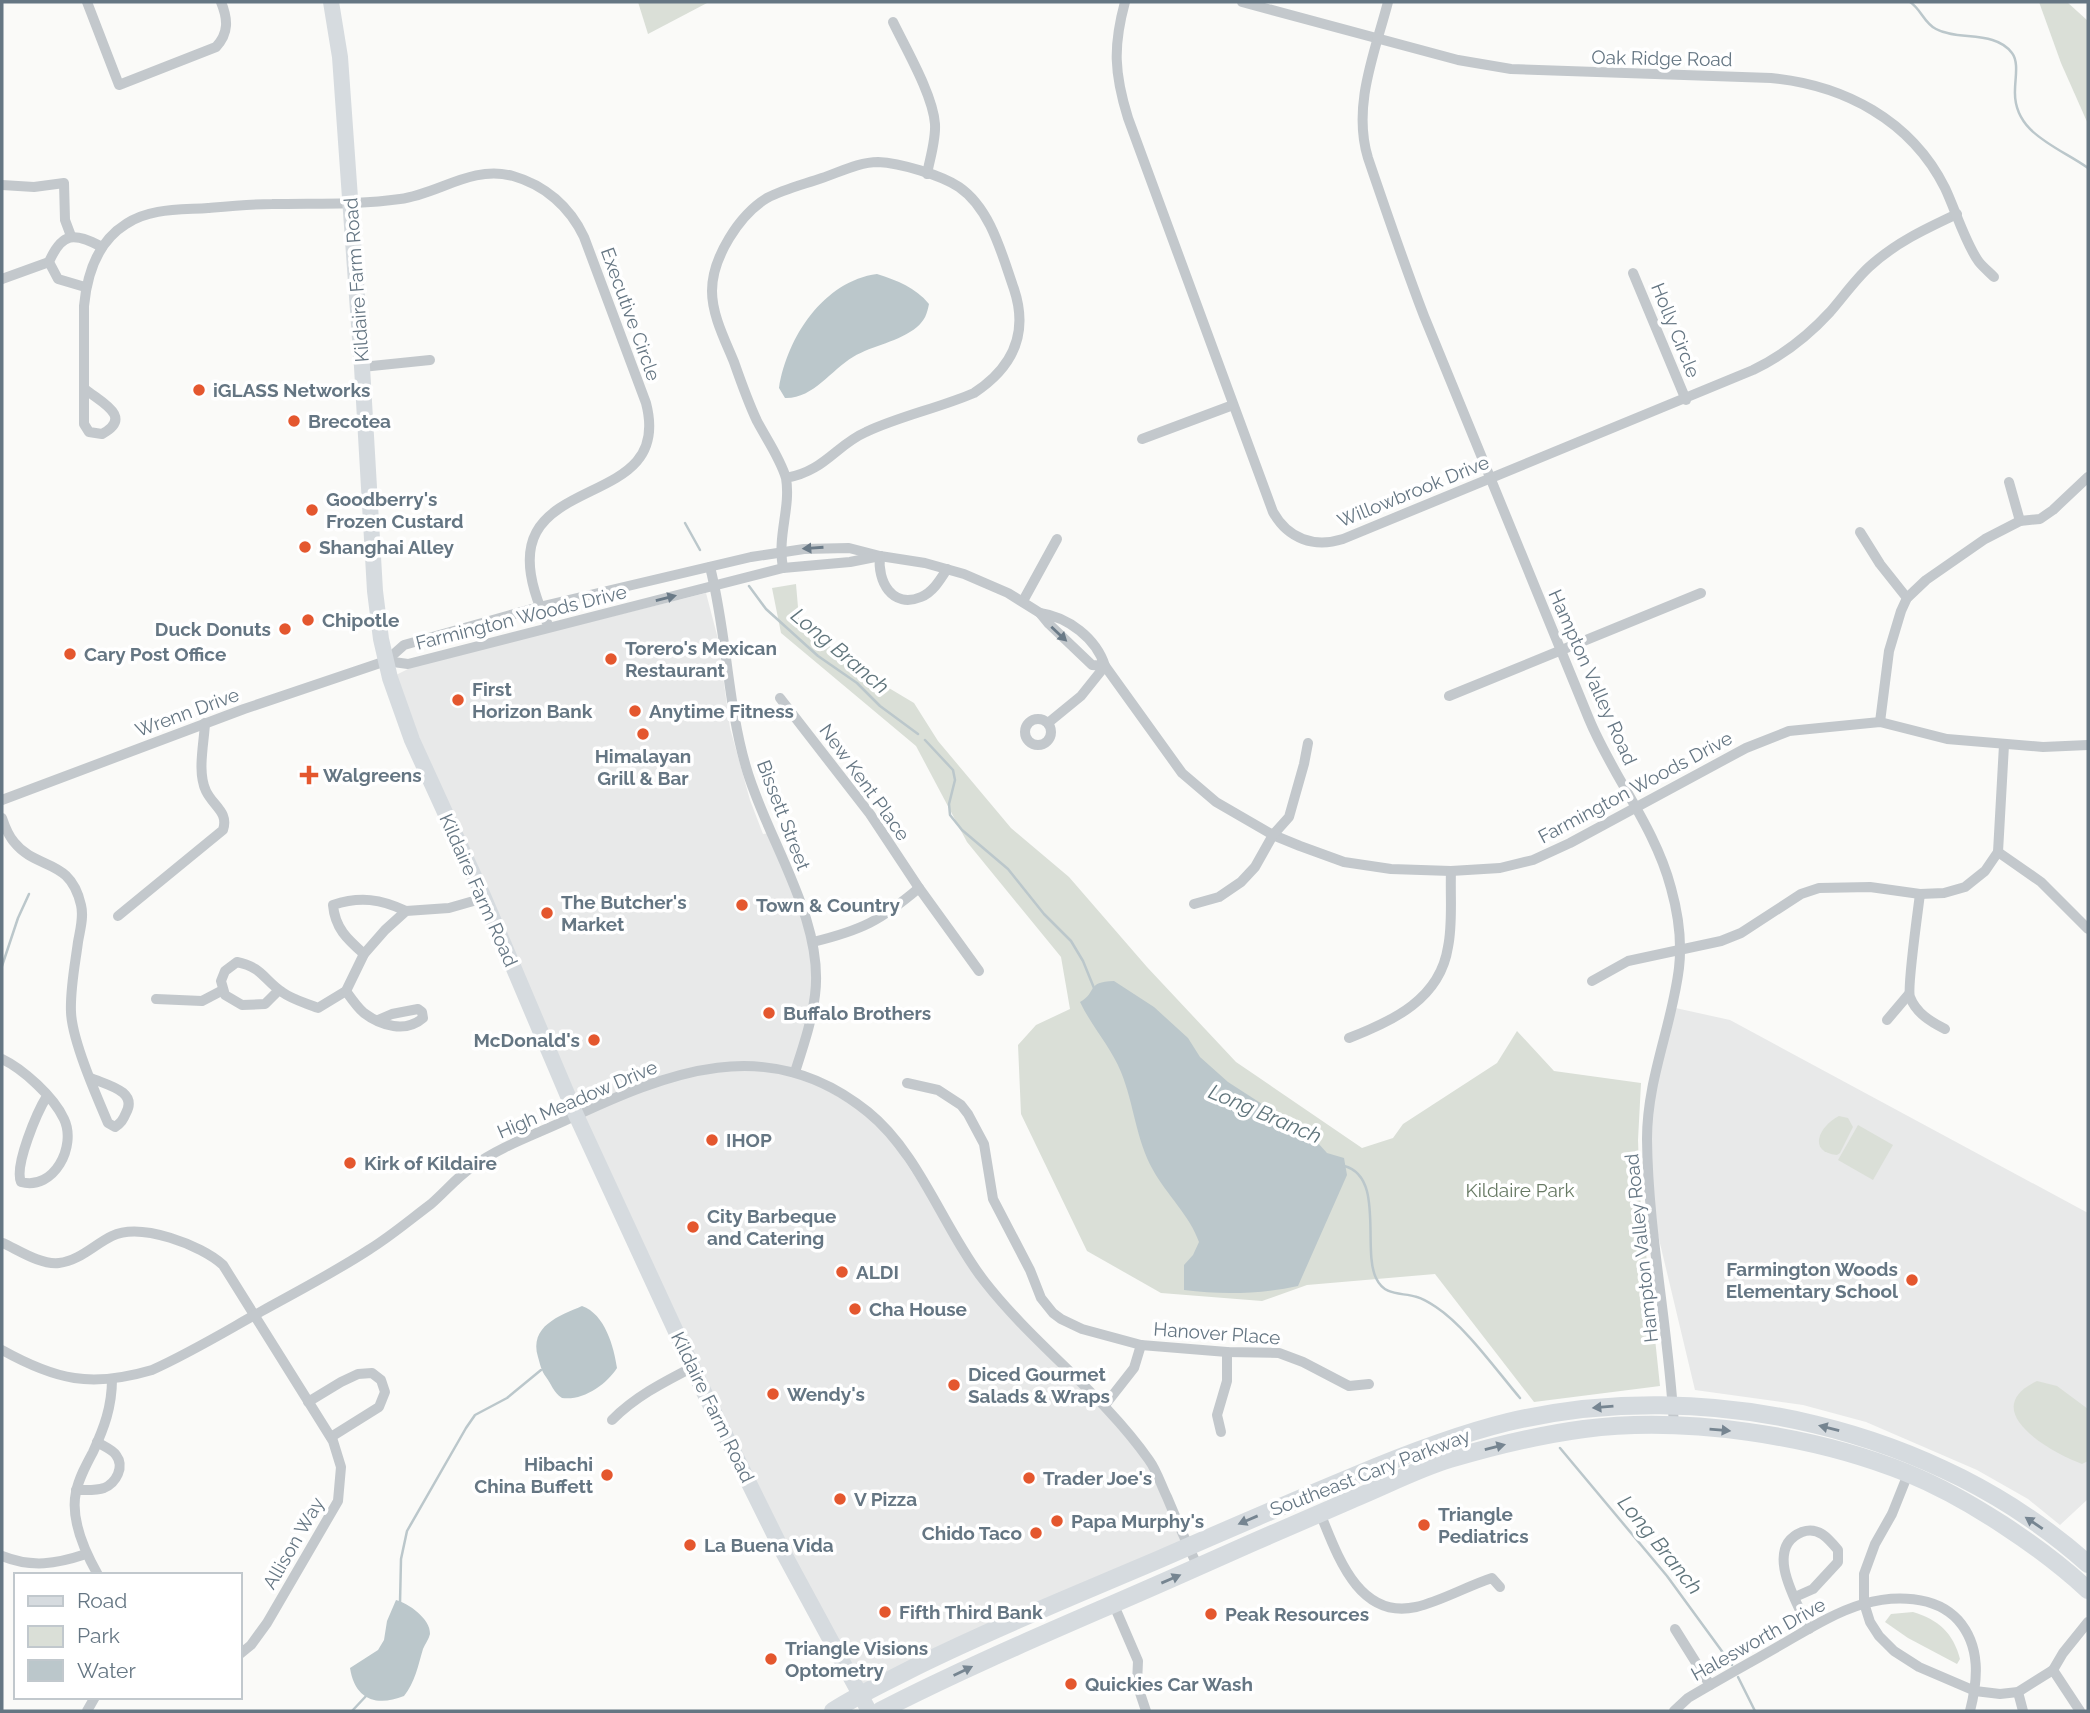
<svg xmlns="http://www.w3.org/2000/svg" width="2090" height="1713" font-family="Raleway,sans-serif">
  <rect width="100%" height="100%" fill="#fafaf8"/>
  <g fill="#e8e9e9">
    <path d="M706,593L718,639L730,728L750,800L763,834L770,833L806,918L816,993L796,1072L880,1122L969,1261L1152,1464L1188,1546L860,1695L702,1388L390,678L416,665Z"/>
    <path d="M1671,1007L1730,1020L2088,1213V1499L2060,1525L2028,1499L1977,1470L1866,1422L1803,1405L1695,1390L1653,1214L1647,1138Z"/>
  </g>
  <g fill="#dadfd7">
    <path d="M638,2H714L707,3L648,34Z"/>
    <path d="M2039,2H2067L2088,21V124L2061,63Z"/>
    <path d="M796,584L799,619L852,666L914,703L938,741L1011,828L1069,877L1147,967L1236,1062L1362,1148L1393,1138L1403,1124L1497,1063L1517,1031L1554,1071L1641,1083L1638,1140L1640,1196L1660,1386L1534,1402L1435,1274L1307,1285L1262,1301L1161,1293L1087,1251L1021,1114L1018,1045L1036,1025L1070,1009L1061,957L967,842L916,746L781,633L772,588Z"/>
    <path d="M1839,1116L1848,1118L1853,1127L1840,1153L1837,1155C1807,1152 1819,1126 1839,1116Z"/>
    <path d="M1858,1125L1893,1145L1873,1180L1838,1160Z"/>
    <path d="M2037,1381L2057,1386L2088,1409V1461L2082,1464C2050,1452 1976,1410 2037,1381Z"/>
    <path d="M1913,1612C1939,1620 1953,1633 1960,1659L1957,1664L1908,1638L1885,1622L1891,1614Z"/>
  </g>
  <g fill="#bbc7cb">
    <path d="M877,274C898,281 915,287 929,304C927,314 925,320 917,327C899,342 873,345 853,357C831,370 813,399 785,398L779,388C787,337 824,281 877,274Z"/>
    <path d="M1114,981L1154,1007L1188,1038L1200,1057L1228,1082L1262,1104L1299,1122L1327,1153L1344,1158L1347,1175L1298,1286C1260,1294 1222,1295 1184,1290V1265L1193,1255L1199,1242C1190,1216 1167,1195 1153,1170C1136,1140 1134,1104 1121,1072C1111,1047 1092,1027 1080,1002C1098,992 1085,982 1114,981Z"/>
    <path d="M582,1306C605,1314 614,1347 617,1368C606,1385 583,1401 562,1398C553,1392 552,1385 546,1377C541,1370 540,1364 538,1357C529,1326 559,1316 582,1306Z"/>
    <path d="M396,1600C408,1603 431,1619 430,1634C429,1639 425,1644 423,1649C418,1666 415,1682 404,1696C377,1707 355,1700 350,1668L378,1650L384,1640L387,1621Z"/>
  </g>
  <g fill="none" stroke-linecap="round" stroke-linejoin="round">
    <g stroke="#bbc7cb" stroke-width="2.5">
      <path d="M1910,2C1921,9 1924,23 1936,29C1958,41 1995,30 2012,53C2019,62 2015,79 2015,90C2013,134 2059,147 2088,168"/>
      <path d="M685,523L700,550"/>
      <path d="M749,586L766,609L818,656L857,683L880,706L918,734"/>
      <path d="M925,740L953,770L955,780L949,804L950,815L962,830L1008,869L1044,914L1071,941L1083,961L1094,988"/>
      <path d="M2,966L18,918L29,894"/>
      <path d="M1344,1166C1385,1176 1362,1249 1376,1278C1385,1297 1401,1292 1417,1297C1424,1299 1430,1303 1436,1307C1465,1326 1497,1371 1520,1398"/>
      <path d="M1560,1448L1667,1576L1732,1665"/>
      <path d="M400,1603L401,1559L407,1531L466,1428L475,1415L507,1398L541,1370"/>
      <path d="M1738,1677L1755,1711"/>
      <path d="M352,1711L367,1695"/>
    </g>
    <g stroke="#c3c8cc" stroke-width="10">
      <path d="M87,2L119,85L216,47C229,33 228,19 221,2"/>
      <path d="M1125,2C1113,46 1114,73 1128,118L1273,512C1288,539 1314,548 1343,539L1753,370C1782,356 1808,336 1830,312C1843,297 1855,280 1869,267C1895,243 1925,229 1957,214"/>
      <path d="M1242,2L1458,60L1511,69L1771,78C1844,85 1911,120 1945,188C1955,209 1966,245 1979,262C1983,267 1989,272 1994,277"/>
      <path d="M1388,2C1375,52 1352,106 1368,158C1386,211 1404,264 1424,316C1478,451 1534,585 1589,719C1613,777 1655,827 1671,888C1678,913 1682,942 1679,968C1672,1026 1647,1079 1647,1139C1648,1234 1669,1330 1674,1426"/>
      <path d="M893,22C906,49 933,95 935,124C936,140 930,158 927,174"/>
      <path d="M2,185L34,187L64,183L65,220L71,236"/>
      <path d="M1633,273L1686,400"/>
      <path d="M2,279L49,262"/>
      <path d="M85,287L58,279L49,262C62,232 74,232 102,247"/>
      <path d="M362,367L430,360"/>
      <path d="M84,388C96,400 136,416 102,434L89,432L84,424V306C87,274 97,242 126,224C150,208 180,210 208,208C230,206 251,204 272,204C315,203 358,205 400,199C439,194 471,165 513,176C545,185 570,207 584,237L646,403C678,525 466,458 549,627"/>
      <path d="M1142,439L1233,405"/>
      <path d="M2009,482L2020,521"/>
      <path d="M1860,532L1880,564L1907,598"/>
      <path d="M880,556C877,581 892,609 921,597C933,592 940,580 947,569"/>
      <path d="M710,567C727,633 727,702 746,767C766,838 825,920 815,995C812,1021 803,1047 795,1072"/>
      <path d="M783,568C777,535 791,508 786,478C780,458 767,440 757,421C748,402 741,382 734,362C725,340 712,315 712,291C712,258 739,215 767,198C784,189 805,184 822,178C840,172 859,162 878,162C900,163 941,175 959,187C991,209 1002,255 1014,289C1029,334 1012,368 974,393C939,408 900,416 866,432C836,445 825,471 786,478"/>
      <path d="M1023,601L1057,539"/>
      <path d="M386,661L404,645L539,607L751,557L804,549L849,548L880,556L925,563L964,574L1008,593L1040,613"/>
      <path d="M1105,666L1092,665L1049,624L1040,613C1068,617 1096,638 1105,666L1182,773L1216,802L1273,835L1300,846L1344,862L1391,869L1451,871L1500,868L1533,860L1570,843L1746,748L1789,731L1880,722L1947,739L2043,747L2088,745"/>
      <path d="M1449,696L1701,593"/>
      <path d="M780,698L870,814L919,888L979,971"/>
      <circle cx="1038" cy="732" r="13"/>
      <path d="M1880,722L1889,651L1901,611L1907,598L1926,580L1985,539L2020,521L2040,519L2053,510L2088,477"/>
      <path d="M1048,723L1081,696L1105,666"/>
      <path d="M2,800L244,709L386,661L408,664L783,568L850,562L880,556"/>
      <path d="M2,818C5,827 8,835 14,842C37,871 70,857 81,905C84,917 80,930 78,942C75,965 70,989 71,1012C72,1040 96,1095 108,1123L115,1127C121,1123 123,1120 126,1113C138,1091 107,1085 91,1078"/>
      <path d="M1998,852L2041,882L2088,929"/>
      <path d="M1920,894C1918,910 1907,988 1910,997C1916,1013 1931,1022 1945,1029"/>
      <path d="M1194,904L1219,897L1241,882L1255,867L1273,835L1289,817L1304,764L1308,743"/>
      <path d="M118,916L223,830C229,812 213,806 206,791C197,772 204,744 205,723"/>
      <path d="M813,942C862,930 880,921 919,888"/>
      <path d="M364,954C347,939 335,928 333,905C360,896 381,899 406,911"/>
      <path d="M1592,981L1628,961L1721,941L1741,933L1801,894L1819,888L1870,887L1920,894L1944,893L1965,887L1985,871L1998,852L2004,745"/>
      <path d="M279,990L265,1004L242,1005L225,995L221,981L225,971L237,962C262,967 264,980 282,992C293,1000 306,1003 318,1008L346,991L364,954L385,930L406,911L449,908L484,898"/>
      <path d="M346,991C351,998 357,1007 364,1013C381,1026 406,1033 423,1018L422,1012L418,1009L392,1014L378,1020"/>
      <path d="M156,999L202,1001L223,990"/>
      <path d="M1887,1020L1909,994"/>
      <path d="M1349,1038C1393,1021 1440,999 1448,947C1453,923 1450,896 1451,871"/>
      <path d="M2,1059C23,1069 54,1097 64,1119C77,1146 54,1191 21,1182C14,1166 37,1112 47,1096"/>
      <path d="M907,1083L938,1090L961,1105L968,1114L984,1144L993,1199L1030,1270L1041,1298L1053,1313L1061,1319L1082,1329L1141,1345L1227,1352L1279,1353L1303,1362L1349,1386L1369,1384"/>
      <path d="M3,1243C20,1251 41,1265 59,1263C79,1261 95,1244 112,1236C141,1222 201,1245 223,1265L333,1441L341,1467L338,1501L267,1623L251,1645L240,1654"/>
      <path d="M2,1350C56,1380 91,1388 152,1370C190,1353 226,1331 262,1311C298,1291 335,1272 370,1249C391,1236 411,1219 431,1204C445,1192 457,1177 472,1167C499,1147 534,1135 564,1121C668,1072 768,1031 868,1112C920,1154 944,1230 985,1282C1035,1346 1102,1393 1149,1460C1157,1471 1161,1485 1167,1497C1177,1521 1187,1544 1198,1567"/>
      <path d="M308,1402L341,1382L358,1374L372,1373L381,1380L385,1392L379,1407L331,1437"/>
      <path d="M1105,1405L1134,1368L1141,1345"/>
      <path d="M612,1420C636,1396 664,1382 693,1367"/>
      <path d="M1221,1432L1217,1415L1227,1381V1352"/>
      <path d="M1908,1474L1892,1514L1875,1544L1864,1574V1603L1870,1622L1879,1636L1894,1651L1919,1667L1975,1691L2000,1694L2018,1692L2053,1670L2063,1653L2088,1622"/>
      <path d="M76,1490C85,1490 96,1491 104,1488C116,1483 125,1467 116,1455C112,1449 103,1446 97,1442"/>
      <path d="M1320,1513C1337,1554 1358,1620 1416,1607C1442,1601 1467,1586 1492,1578L1500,1587"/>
      <path d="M2,1556C32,1568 56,1564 86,1554"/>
      <path d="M98,1575C85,1552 70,1519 76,1492C79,1478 86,1465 93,1452C104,1428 112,1407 112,1379"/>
      <path d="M1795,1597L1813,1589L1838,1562V1550C1828,1538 1818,1526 1802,1532C1762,1548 1798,1604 1809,1629"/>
      <path d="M1113,1603L1138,1661L1137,1684L1146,1711"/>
      <path d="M1675,1629L1710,1685"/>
      <path d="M2053,1670L2080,1711"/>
      <path d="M2018,1692L2023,1711"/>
      <path d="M87,1711L95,1697"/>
      <path d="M1674,1711L1688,1698C1720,1679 1753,1661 1786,1642C1810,1628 1836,1612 1863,1604C1894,1595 1935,1595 1958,1620C1981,1646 1978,1680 1970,1711"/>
    </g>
    <path stroke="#d6dbdf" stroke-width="16" d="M331,2L340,57L362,367L375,591L381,639L390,678L412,740L484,898L576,1115L702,1388L783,1552L869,1711"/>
    <g stroke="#d6dbdf" stroke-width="18">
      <path d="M833,1711C859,1694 888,1681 917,1666C996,1627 1078,1594 1160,1559C1224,1531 1289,1503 1354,1476C1404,1455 1455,1435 1508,1422C1706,1375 1936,1428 2088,1564"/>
      <path d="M880,1711C979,1660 1083,1618 1184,1573C1240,1548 1297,1523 1353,1499C1385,1486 1417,1469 1450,1459C1494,1446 1539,1435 1584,1429C1685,1416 1813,1435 1907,1473C1968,1498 2040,1546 2088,1590"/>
    </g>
  </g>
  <defs><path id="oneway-solid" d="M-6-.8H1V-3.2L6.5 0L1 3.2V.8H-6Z" transform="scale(1.75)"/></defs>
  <g fill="#6a7a87">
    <use href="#oneway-solid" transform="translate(813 548) rotate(176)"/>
    <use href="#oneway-solid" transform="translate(666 598) rotate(-14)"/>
    <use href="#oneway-solid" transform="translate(1059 634) rotate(43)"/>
  </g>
  <g fill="#768591">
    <use href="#oneway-solid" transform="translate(1603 1407) rotate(175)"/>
    <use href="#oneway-solid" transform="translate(1829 1428) rotate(-166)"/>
    <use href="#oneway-solid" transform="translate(1720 1430) rotate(5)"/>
    <use href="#oneway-solid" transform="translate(1495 1447) rotate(-14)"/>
    <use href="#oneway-solid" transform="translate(1248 1520) rotate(157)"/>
    <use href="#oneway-solid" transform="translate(2034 1523) rotate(-146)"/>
    <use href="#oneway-solid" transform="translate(1171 1579) rotate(-23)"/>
    <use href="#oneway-solid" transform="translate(963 1671) rotate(-26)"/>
  </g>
  <g fill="#e4572e" stroke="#fff" stroke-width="2.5">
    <circle cx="199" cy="390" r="7"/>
    <circle cx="294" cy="421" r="7"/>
    <circle cx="312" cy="510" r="7"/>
    <circle cx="305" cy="547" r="7"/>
    <circle cx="308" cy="620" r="7"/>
    <circle cx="285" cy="629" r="7"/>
    <circle cx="70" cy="654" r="7"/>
    <circle cx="611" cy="659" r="7"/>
    <circle cx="458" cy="700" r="7"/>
    <circle cx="635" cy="711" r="7"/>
    <circle cx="643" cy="734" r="7"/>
    <path d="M305.5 764.5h7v7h7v7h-7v7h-7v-7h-7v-7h7z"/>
    <circle cx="742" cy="905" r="7"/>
    <circle cx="547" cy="913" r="7"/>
    <circle cx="769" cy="1013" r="7"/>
    <circle cx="594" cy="1040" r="7"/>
    <circle cx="712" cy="1140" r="7"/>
    <circle cx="350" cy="1163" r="7"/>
    <circle cx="693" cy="1227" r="7"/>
    <circle cx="842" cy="1272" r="7"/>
    <circle cx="1912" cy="1280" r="7"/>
    <circle cx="855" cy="1309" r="7"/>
    <circle cx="954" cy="1385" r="7"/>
    <circle cx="773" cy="1394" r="7"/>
    <circle cx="607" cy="1475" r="7"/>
    <circle cx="1029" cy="1478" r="7"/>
    <circle cx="840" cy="1499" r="7"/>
    <circle cx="1057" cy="1521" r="7"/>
    <circle cx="1424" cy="1525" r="7"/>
    <circle cx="1036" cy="1533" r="7"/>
    <circle cx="690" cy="1545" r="7"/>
    <circle cx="885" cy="1612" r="7"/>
    <circle cx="1211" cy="1614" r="7"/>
    <circle cx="771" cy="1659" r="7"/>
    <circle cx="1071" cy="1684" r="7"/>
  </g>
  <g text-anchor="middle" stroke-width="7" stroke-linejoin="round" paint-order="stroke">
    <g font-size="19" fill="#657683" stroke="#fff">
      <text transform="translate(1662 58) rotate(1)" y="7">Oak Ridge Road</text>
      <text transform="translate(356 280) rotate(-94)" y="7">Kildaire Farm Road</text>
      <text transform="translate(631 314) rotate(70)" y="7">Executive Circle</text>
      <text transform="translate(1676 330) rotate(68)" y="7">Holly Circle</text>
      <text transform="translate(1413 491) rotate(-22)" y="7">Willowbrook Drive</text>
      <text transform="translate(521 617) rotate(-14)" y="7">Farmington Woods Drive</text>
      <text transform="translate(1593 677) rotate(66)" y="7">Hampton Valley Road</text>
      <text transform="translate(187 712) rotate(-20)" y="7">Wrenn Drive</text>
      <text transform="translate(865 782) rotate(54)" y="7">New Kent Place</text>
      <text transform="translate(1635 787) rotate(-28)" y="7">Farmington Woods Drive</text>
      <text transform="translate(784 815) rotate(69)" y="7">Bissett Street</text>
      <text transform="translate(479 890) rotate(66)" y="7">Kildaire Farm Road</text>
      <text transform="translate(577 1099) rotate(-23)" y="7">High Meadow Drive</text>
      <text transform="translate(1641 1248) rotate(-96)" y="7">Hampton Valley Road</text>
      <text transform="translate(1217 1333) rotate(4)" y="7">Hanover Place</text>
      <text transform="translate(713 1407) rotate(64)" y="7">Kildaire Farm Road</text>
      <text transform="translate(1370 1472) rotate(-21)" y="7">Southeast Cary Parkway</text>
      <text transform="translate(293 1543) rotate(-60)" y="7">Allison Way</text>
      <text transform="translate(1758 1639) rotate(-29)" y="7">Halesworth Drive</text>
    </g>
    <g font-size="19" font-weight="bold" fill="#657683" stroke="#fff" text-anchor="start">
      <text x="213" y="397">iGLASS Networks</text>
      <text x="308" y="428">Brecotea</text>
      <text x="326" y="506">Goodberry's<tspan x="326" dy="22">Frozen Custard</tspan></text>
      <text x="319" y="554">Shanghai Alley</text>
      <text x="322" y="627">Chipotle</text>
      <text x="271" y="636" text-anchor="end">Duck Donuts</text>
      <text x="625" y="655">Torero's Mexican<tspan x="625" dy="22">Restaurant</tspan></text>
      <text x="84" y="661">Cary Post Office</text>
      <text x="472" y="696">First<tspan x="472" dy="22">Horizon Bank</tspan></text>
      <text x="649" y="718">Anytime Fitness</text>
      <text x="643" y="763" text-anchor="middle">Himalayan<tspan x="643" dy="22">Grill &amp; Bar</tspan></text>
      <text x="323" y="782">Walgreens</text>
      <text x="561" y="909">The Butcher's<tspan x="561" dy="22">Market</tspan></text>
      <text x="756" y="912">Town &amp; Country</text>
      <text x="783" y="1020">Buffalo Brothers</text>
      <text x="580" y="1047" text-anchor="end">McDonald's</text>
      <text x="726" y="1147">IHOP</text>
      <text x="364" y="1170">Kirk of Kildaire</text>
      <text x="707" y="1223">City Barbeque<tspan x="707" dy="22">and Catering</tspan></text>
      <text x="1898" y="1276" text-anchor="end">Farmington Woods<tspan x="1898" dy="22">Elementary School</tspan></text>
      <text x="856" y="1279">ALDI</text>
      <text x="869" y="1316">Cha House</text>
      <text x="968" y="1381">Diced Gourmet<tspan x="968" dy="22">Salads &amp; Wraps</tspan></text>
      <text x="787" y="1401">Wendy's</text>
      <text x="593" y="1471" text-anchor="end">Hibachi<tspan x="593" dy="22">China Buffett</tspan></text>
      <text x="1043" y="1485">Trader Joe's</text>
      <text x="854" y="1506">V Pizza</text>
      <text x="1438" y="1521">Triangle<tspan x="1438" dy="22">Pediatrics</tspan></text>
      <text x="1071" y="1528">Papa Murphy's</text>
      <text x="1022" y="1540" text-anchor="end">Chido Taco</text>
      <text x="704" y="1552">La Buena Vida</text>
      <text x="899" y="1619">Fifth Third Bank</text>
      <text x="1225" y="1621">Peak Resources</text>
      <text x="785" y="1655">Triangle Visions<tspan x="785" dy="22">Optometry</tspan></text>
      <text x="1085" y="1691">Quickies Car Wash</text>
    </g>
    <g font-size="19" fill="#687a64" stroke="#fff">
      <text x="1520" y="1197">Kildaire Park</text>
    </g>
    <g font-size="21" font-style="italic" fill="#60757c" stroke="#fff">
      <text transform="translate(840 651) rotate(40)" y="7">Long Branch</text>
      <text transform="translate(1265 1114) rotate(23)" y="7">Long Branch</text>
      <text transform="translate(1660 1545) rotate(51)" y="7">Long Branch</text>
    </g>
  </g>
  <rect width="2090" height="1713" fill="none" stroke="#657683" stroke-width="7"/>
  <rect x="14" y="1573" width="228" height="126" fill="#ffffff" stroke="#c1c8cd" stroke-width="2"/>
  <rect x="28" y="1596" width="35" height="10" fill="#d6dbdf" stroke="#c1c8cd" stroke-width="2"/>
  <text x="77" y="1608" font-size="21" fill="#657683">Road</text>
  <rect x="28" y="1626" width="35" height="21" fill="#dadfd7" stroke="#c1c8cd" stroke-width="2"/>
  <text x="77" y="1643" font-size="21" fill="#657683">Park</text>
  <rect x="28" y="1660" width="35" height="21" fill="#bbc7cb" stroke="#c1c8cd" stroke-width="2"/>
  <text x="77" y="1678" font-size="21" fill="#657683">Water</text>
</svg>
